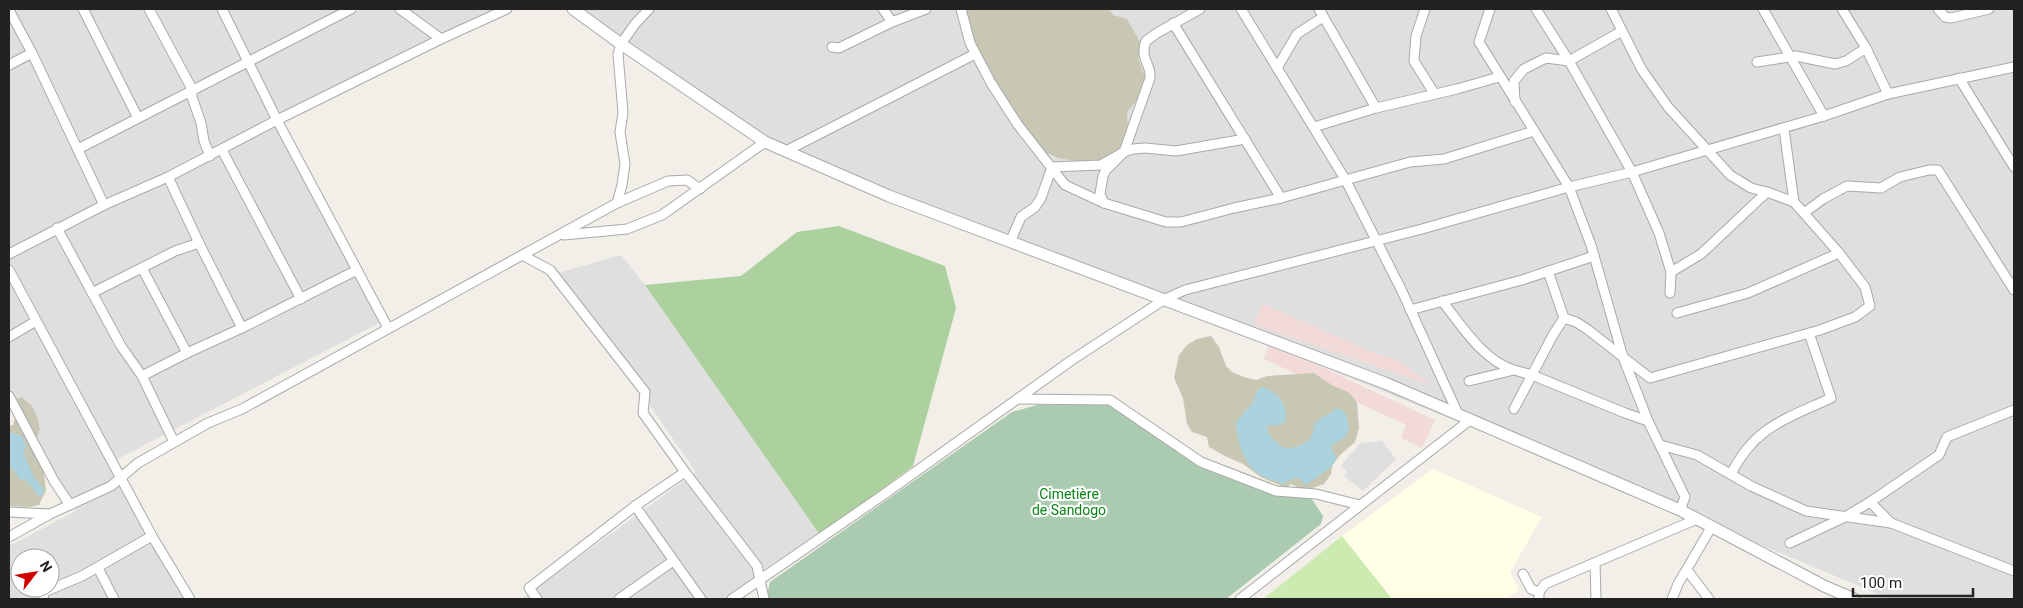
<svg xmlns="http://www.w3.org/2000/svg" width="2023" height="608" font-family="Roboto,sans-serif">
  <rect width="100%" height="100%" fill="#f2efe9"/>
  <g fill="#e0dfdf" fill-rule="evenodd">
    <path d="M9,9H494L274,117L381,322L110,463L187,599H9V546L76,511L9,388ZM20,558H50V588H20Z"/>
    <path d="M582,9H2014V599H1890L1699,519L765,142Z"/>
    <path d="M621,255L645,285L820,535L740,590L747,599H521L696,472L558,273Z"/>
    <path d="M1382,441L1396,459L1363,491L1344,476L1347,472L1341,465L1361,443Z"/>
  </g>
  <g fill="#f2dad9">
    <path d="M1263,304L1372,352L1399,361L1434,386L1254,325Z"/>
    <path d="M1270,343L1435,420L1422,448L1401,438L1406,425L1264,359L1262,362Z"/>
  </g>
  <path fill="#ffffe5" d="M1433,469L1542,517L1510,572L1519,590L1505,599H1392L1342,536Z"/>
  <g fill="#c7c7b4">
    <path d="M964,9H1109L1113,15L1127,19L1144,49L1138,58L1145,77L1142,85L1144,91L1127,112L1128,129L1120,147L1112,158L1102,163H1087L1058,158L1041,150L1029,130L1005,102L991,71L976,48Z"/>
    <path d="M1211,336L1219,347L1226,366L1232,372L1244,377L1256,380L1267,376L1314,373L1333,386L1348,392L1354,398L1357,403L1359,428L1355,442L1340,455L1332,466L1331,474L1324,484L1307,490H1297L1296,486L1290,484L1287,488L1262,478L1243,464L1225,456L1209,447L1207,437L1192,432L1187,424L1183,398L1174,378L1179,355L1187,345L1197,339Z"/>
    <path d="M21,397L32,406L37,417L40,429L35,443L43,467L46,490L39,505L29,507L9,506V426L13,425L15,418L12,402Z"/>
  </g>
  <path fill="#cdebb0" d="M1342,536L1392,599H1263Z"/>
  <path fill="#add19e" d="M839,226L945,266L956,308L913,466L820,535L645,285L741,276L797,232Z"/>
  <path fill="#aacbaf" d="M1109,404L1201,465L1311,498L1323,516L1321,524L1226,599H766L770,582L1012,412L1037,405Z"/>
  <g fill="#aad3df">
    <path d="M1262,387C1277,392 1287,404 1286,419L1281,425H1270L1267,429C1269,438 1279,444 1286,449C1296,447 1309,445 1313,433C1314,429 1313,426 1316,422L1336,409H1341C1349,417 1352,432 1342,439C1338,442 1335,442 1331,446L1332,451L1337,458L1332,466L1306,485L1299,478L1292,479L1282,484C1276,480 1270,480 1264,477C1243,466 1238,443 1236,422L1253,403L1258,390Z"/>
    <path d="M9,432L22,436L26,447L23,452L34,477L44,490L42,496L37,494L27,481L21,480L9,464Z"/>
  </g>
  <g fill="none" stroke-linecap="round" stroke-linejoin="round">
    <defs>
      <g id="minor">
        <path d="M83,9L138,118"/>
        <path d="M149,9L192,89V97L201,123L204,141L210,156"/>
        <path d="M222,9L277,120L388,328"/>
        <path d="M400,9L441,39"/>
        <path d="M883,9L892,22"/>
        <path d="M961,9L970,43L991,83L1018,125L1065,185L1104,203L1166,222H1181L1234,208L1281,198L1410,162L1444,159L1534,131"/>
        <path d="M1241,9L1345,179L1401,289L1458,414"/>
        <path d="M1319,9L1376,108"/>
        <path d="M1425,9L1416,36L1414,61L1434,93"/>
        <path d="M1490,9L1479,42L1569,187L1591,245L1623,357L1648,421L1685,497L1680,510"/>
        <path d="M1536,9L1569,61L1632,172L1659,233L1671,272L1670,293"/>
        <path d="M1611,9L1642,70L1668,107L1730,175L1751,188L1767,192"/>
        <path d="M1763,9L1824,116"/>
        <path d="M1842,9L1866,48L1888,94"/>
        <path d="M1938,9L1945,17L1951,18L1989,9"/>
        <path d="M9,10L32,53L104,205"/>
        <path d="M1173,23L1281,198"/>
        <path d="M832,47L839,48L892,22L926,9"/>
        <path d="M1757,62L1796,56L1835,64L1846,61L1866,48"/>
        <path d="M9,65L32,53"/>
        <path d="M1277,68L1297,34L1323,17"/>
        <path d="M1959,78L2014,167"/>
        <path d="M1515,102L1514,81L1524,69L1546,58L1569,61L1622,31"/>
        <path d="M1314,127L1376,108L1457,89L1499,77"/>
        <path d="M78,149L351,9"/>
        <path d="M222,150L301,299"/>
        <path d="M786,151L975,54"/>
        <path d="M168,177L199,243L242,328"/>
        <path d="M617,203L622,185L625,164L620,132L623,113L618,54L621,44L635,24L649,9"/>
        <path d="M1104,203L1100,194L1103,176L1106,170L1124,152L1150,78C1152,65 1139,59 1146,41L1157,33L1200,9"/>
        <path d="M1804,213L1823,199L1847,186L1881,188L1900,177L1929,170H1938L2014,290"/>
        <path d="M57,228L121,346L142,376L174,442"/>
        <path d="M564,235L627,229L662,215L765,142"/>
        <path d="M1010,242L1021,217L1035,207L1041,198L1052,167L1101,165L1124,152L1133,149L1145,148L1176,151L1245,139"/>
        <path d="M9,254L104,205L168,177L277,120L441,39L507,9"/>
        <path d="M522,255L550,270L645,392L643,413L685,472L757,566L764,599"/>
        <path d="M142,268L187,353"/>
        <path d="M9,270L152,536L190,599"/>
        <path d="M1548,271L1564,318L1576,322L1587,329L1650,378L1820,330L1855,317L1870,306L1865,287L1839,253L1794,202L1784,129"/>
        <path d="M1671,272L1701,254L1767,192L1794,202"/>
        <path d="M92,293L175,251L199,243"/>
        <path d="M1442,301C1462,326 1482,359 1513,370"/>
        <path d="M1410,310L1522,280L1594,256"/>
        <path d="M1677,313L1748,293L1839,253"/>
        <path d="M9,337L36,321"/>
        <path d="M142,376L187,353L242,328L357,270"/>
        <path d="M1469,381L1514,370L1532,375L1625,413L1648,421"/>
        <path d="M9,396L54,481L70,505"/>
        <path d="M1017,399L1110,400L1201,462L1276,491L1316,494L1360,505"/>
        <path d="M1514,409L1553,335L1564,318"/>
        <path d="M1660,445L1697,455L1751,486L1806,511L1891,523"/>
        <path d="M1731,474C1755,426 1786,419 1831,398L1809,333"/>
        <path d="M1870,502L1891,523L2014,571"/>
        <path d="M635,506L701,599"/>
        <path d="M9,512L50,514"/>
        <path d="M9,537L50,514L111,486L138,463L208,423L242,409L617,203L668,181L687,180L700,189"/>
        <path d="M1790,543L1845,517L1870,502L1939,455L1947,437L2014,410"/>
        <path d="M1595,563L1596,599"/>
        <path d="M98,568L114,599"/>
        <path d="M1687,570L1709,599"/>
        <path d="M1523,574L1531,589L1539,592"/>
        <path d="M43,599L44,592L82,576L152,536"/>
        <path d="M537,599L529,588L635,506L685,472"/>
        <path d="M619,599L673,561"/>
        <path d="M732,599L883,495L1072,360L1165,299L1185,290L1422,229L1569,187L1632,172L1824,116L1888,94L2014,67"/>
        <path d="M1240,599L1470,420"/>
        <path d="M1539,599V592L1545,584L1697,519"/>
        <path d="M1672,599L1678,584L1712,526"/>
      </g>
      <path id="tertiary" d="M573,9L621,44L765,142L889,196L1385,383L1680,510L1824,586L1854,599"/>
    </defs>
    <use href="#minor" stroke="#a9a9a9" stroke-width="11"/>
    <use href="#tertiary" stroke="#a9a9a9" stroke-width="13"/>
    <use href="#minor" stroke="#fff" stroke-width="9"/>
    <use href="#tertiary" stroke="#fff" stroke-width="11"/>
  </g>
  <g text-anchor="middle" stroke-width="4.5" stroke-linejoin="round" paint-order="stroke">
    <g font-size="14" fill="#0c8416" stroke="#fff">
      <text x="1069" y="499">Cimetière<tspan x="1069" dy="16">de Sandogo</tspan></text>
    </g>
  </g>
  <rect width="2023" height="608" fill="none" stroke="#222222" stroke-width="20"/>
  <g transform="translate(35 573) rotate(59)"><circle r="24" fill="#ffffff" stroke="#a7a7a7"/>
  <path d="M0-4L9 19L0 12L-9 19Z" fill="#d40000"/>
  <text y="-8" font-size="14" font-weight="bold" text-anchor="middle" fill="#222222">N</text>
  </g>
  <path d="M1853 588v8h120v-8" fill="none" stroke="#222222" stroke-width="2.5"/>
  <text x="1860" y="588" font-size="15" fill="#222222" stroke="#ffffff" stroke-width="4" paint-order="stroke">100 m</text>
</svg>
